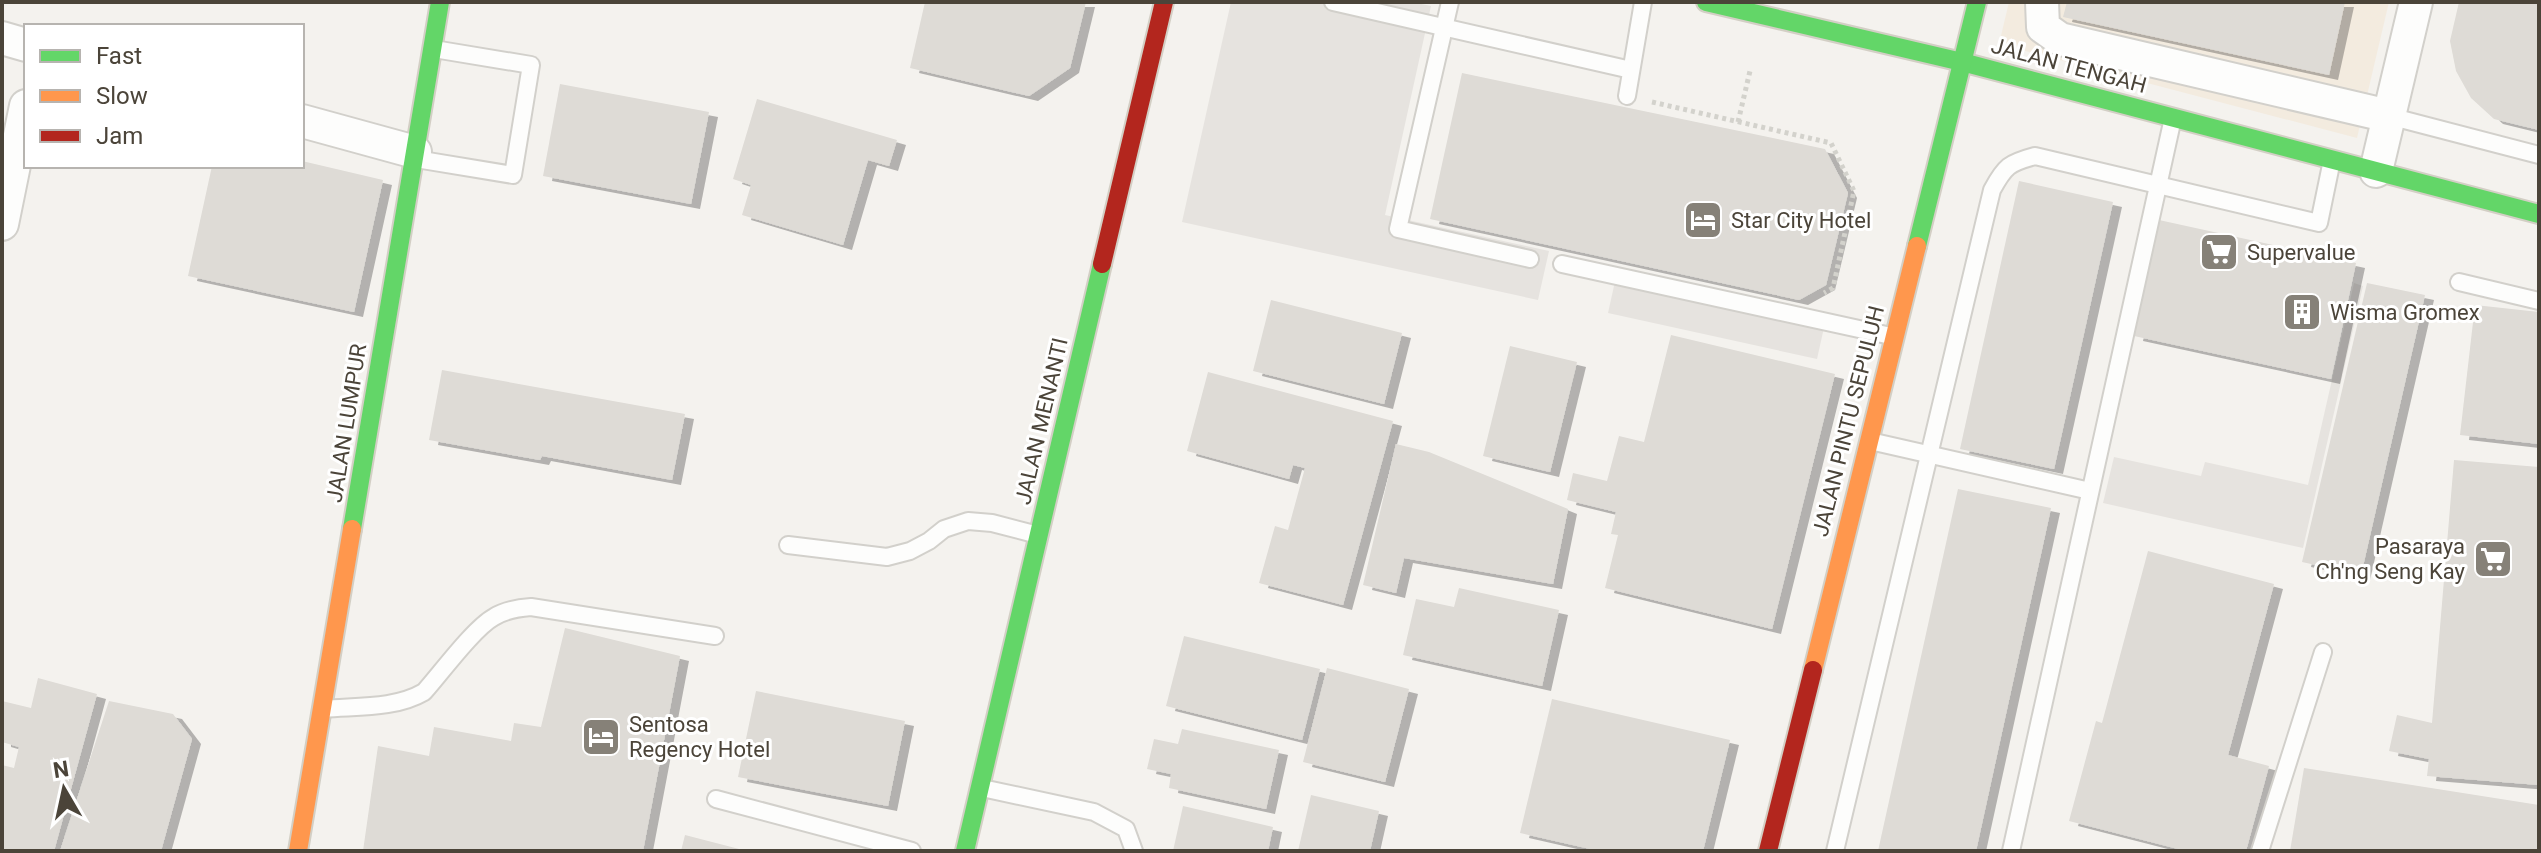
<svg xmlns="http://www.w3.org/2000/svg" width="2541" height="853" font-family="Roboto,sans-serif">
  <defs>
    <filter id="shadow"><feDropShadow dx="9" dy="5" stdDeviation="0" flood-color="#0004"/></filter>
  </defs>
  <rect width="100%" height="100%" fill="#f4f2ee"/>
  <path fill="#f3ebdf" d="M2009,2H2389L2357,138L1999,44Z"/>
  <g fill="#e6e3df">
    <path d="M1231,2H1412L1431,6L1385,215L1549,251L1538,300L1182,222Z"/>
    <path d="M1618,268L1827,314L1817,359L1608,313Z"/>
    <path d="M2354,283L2363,286L2303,548L2103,503L2114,457L2201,476L2205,462L2308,485Z"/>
  </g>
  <g fill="#dedbd6" filter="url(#shadow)">
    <path d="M925,2H1086L1070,68L1029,96L910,68Z"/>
    <path d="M2067,2H2345L2329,75L2063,17Z"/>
    <path d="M2459,2H2539V130L2494,119L2471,98L2456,71L2450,41Z"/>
    <path d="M1462,73L1825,149L1848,193L1826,285L1799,300L1430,219Z"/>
    <path d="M560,84L709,112L691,204L543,176Z"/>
    <path d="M757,99L897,140L889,166L868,160L843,245L742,215L751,185L733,179Z"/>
    <path d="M302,161L383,180L354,312L188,276L212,166H302Z"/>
    <path d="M2019,181L2113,202L2054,469L1960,449Z"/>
    <path d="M2159,220L2356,263L2331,379L2134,336Z"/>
    <path d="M2367,283L2425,295L2361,575L2302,562Z"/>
    <path d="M1271,300L1402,333L1384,404L1253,371Z"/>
    <path d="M2475,305L2539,312V444L2460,435Z"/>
    <path d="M1671,335L1835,374L1772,629L1605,588L1618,535L1611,534L1616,512L1567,500L1573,473L1607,481L1619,436L1644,442Z"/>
    <path d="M1510,346L1577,362L1550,472L1483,456Z"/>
    <path d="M442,370L685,414L672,480L542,456L540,460L429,440Z"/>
    <path d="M1208,372L1393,421L1343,605L1259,583L1275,526L1288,530L1305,468L1293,465L1289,479L1187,451Z"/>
    <path d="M1396,444L1429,452L1568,509L1553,584L1404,558L1396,593L1363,585Z"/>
    <path d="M2454,460L2539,467V785L2427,776L2429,759L2389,751L2397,715L2432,723Z"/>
    <path d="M1958,489L2051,508L1976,851H1878Z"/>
    <path d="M2148,551L2274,584L2228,755L2269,766L2246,851H2186L2069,821L2096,721L2102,723Z"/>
    <path d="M1459,588L1559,610L1542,686L1403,655L1416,599L1454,607Z"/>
    <path d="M565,628L680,656L643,851H363L378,746L429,756L434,727L511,741L514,723L541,727Z"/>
    <path d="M1184,636L1320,669L1302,740L1166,706Z"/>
    <path d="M1327,668L1409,689L1385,782L1303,762Z"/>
    <path d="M38,678L97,694L54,851H2V765L14,768L19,747L2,742V701L31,708Z"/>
    <path d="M756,691L905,721L888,806L738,777Z"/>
    <path d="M1552,699L1730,740L1703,851H1599L1520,833Z"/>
    <path d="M109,701L173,714L192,739L161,851H60Z"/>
    <path d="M1182,729L1279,750L1266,809L1169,788L1171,774L1147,769L1154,739L1178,744Z"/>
    <path d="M2304,768L2539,805V851H2290Z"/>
    <path d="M1311,795L1379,811L1370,851H1298Z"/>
    <path d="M1183,806L1273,827L1268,851H1173Z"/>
    <path d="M685,835L743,850L742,851H681Z"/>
  </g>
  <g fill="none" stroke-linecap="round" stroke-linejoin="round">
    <defs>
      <g id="lane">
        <path d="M1333,2L1631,70"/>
        <path d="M1450,2L1398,229L1530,259"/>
        <path d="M1627,96L1643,2"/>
        <path d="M2389,116L2539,155"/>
        <path d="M416,159L513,175L531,65L434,49"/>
        <path d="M1562,264L1891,336"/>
        <path d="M2459,282L2539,301"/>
        <path d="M1870,441L2090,491"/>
        <path d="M788,545L887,557L910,551L929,541L944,529L968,521L992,523L1038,535"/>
        <path d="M324,709C356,706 395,709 424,692C441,673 474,628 494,617C505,610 518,608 531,607L715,636"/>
        <path d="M982,788L1094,812L1126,829L1134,851"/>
        <path d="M716,799L912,851"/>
        <path d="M1835,851L1992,190C2005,166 2009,163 2035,156L2319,223L2332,160"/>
        <path d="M2011,851L2173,118"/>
        <path d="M2260,851L2323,652"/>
      </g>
      <g id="street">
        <path d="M2042,2L2043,27L2060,39L2389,116"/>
        <path d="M2,38L26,45"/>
        <path d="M302,121L415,152"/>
        <path d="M2376,171L2416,2"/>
        <path d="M2,224L26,106"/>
      </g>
      <g id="fast">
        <path d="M1706,2L1962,62L2539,214"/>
        <path d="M1917,246L1977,2"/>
        <path d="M352,529L440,2"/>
        <path d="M965,851L1102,264"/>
      </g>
      <g id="slow">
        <path d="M1813,670L1917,246"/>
        <path d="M298,851L352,529"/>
      </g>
      <g id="jam">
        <path d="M1102,264L1164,2"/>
        <path d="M1768,851L1813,670"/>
      </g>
    </defs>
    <use href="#lane" stroke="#d2d0cb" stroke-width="20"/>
    <use href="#street" stroke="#d2d0cb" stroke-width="36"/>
    <use href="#fast" stroke="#d3cfc5" stroke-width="22"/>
    <use href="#slow" stroke="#d3cfc5" stroke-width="22"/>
    <use href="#jam" stroke="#d3cfc5" stroke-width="22"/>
    <g stroke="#d3d2cc" stroke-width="5" stroke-dasharray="4 4" stroke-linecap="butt">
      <path d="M1652,102L1831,143L1854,191L1833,288L1824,293"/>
      <path d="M1738,122L1750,71"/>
    </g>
    <use href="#lane" stroke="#fdfdfc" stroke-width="16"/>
    <use href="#street" stroke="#fdfdfc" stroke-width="32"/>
    <use href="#fast" stroke="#63d668" stroke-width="18"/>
    <use href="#slow" stroke="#ff974d" stroke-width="18"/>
    <use href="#jam" stroke="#b3261e" stroke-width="18"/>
  </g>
  <defs>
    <symbol id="hotel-square" viewBox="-11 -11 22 22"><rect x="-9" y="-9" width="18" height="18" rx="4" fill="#868178" stroke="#fff"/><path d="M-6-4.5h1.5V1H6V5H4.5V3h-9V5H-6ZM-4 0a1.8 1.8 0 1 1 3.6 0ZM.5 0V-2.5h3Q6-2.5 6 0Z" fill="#fff"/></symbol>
    <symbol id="supermarket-square" viewBox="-11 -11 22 22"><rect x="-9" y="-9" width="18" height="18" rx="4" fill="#868178" stroke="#fff"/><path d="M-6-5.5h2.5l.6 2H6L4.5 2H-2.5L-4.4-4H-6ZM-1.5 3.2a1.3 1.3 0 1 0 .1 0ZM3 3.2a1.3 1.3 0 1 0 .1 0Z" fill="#fff"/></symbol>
    <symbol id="building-square" viewBox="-11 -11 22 22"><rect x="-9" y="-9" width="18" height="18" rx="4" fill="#868178" stroke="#fff"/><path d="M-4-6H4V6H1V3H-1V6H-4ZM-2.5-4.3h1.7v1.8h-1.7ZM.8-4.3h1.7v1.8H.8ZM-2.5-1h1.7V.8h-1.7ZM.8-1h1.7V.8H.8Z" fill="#fff"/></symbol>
  </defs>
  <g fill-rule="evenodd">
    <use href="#hotel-square" x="1681" y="198" width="44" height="44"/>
    <use href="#supermarket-square" x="2197" y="230" width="44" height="44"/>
    <use href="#building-square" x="2280" y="290" width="44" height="44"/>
    <use href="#supermarket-square" x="2471" y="537" width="44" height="44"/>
    <use href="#hotel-square" x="579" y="715" width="44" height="44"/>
  </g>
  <g text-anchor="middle" stroke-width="6" stroke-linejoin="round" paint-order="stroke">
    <g font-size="22" fill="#4b4439" stroke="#fff">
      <text transform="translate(2069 65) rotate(15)" y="8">JALAN TENGAH</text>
      <text transform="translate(1041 421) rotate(-77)" y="8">JALAN MENANTI</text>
      <text transform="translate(1848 421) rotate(-76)" y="8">JALAN PINTU SEPULUH</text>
      <text transform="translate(346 423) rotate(-81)" y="8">JALAN LUMPUR</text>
    </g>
    <g font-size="22" fill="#4b4439" stroke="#fff" text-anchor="start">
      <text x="1731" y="228">Star City Hotel</text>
      <text x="2247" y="260">Supervalue</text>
      <text x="2330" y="320">Wisma Gromex</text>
      <text x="2465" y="554" text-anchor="end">Pasaraya<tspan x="2465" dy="25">Ch'ng Seng Kay</tspan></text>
      <text x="629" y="732">Sentosa<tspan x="629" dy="25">Regency Hotel</tspan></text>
    </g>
  </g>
  <rect width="2541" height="853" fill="none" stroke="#4b4439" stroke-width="8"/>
  <rect x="24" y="24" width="280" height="144" fill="#ffffff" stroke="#b7b4b0" stroke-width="2"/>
  <rect x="40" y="50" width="40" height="12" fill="#63d668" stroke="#b7b4b0" stroke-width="2"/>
  <text x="96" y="64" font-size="24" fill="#4b4439">Fast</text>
  <rect x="40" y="90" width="40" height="12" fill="#ff974d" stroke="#b7b4b0" stroke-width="2"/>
  <text x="96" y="104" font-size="24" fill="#4b4439">Slow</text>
  <rect x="40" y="130" width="40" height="12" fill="#b3261e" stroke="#b7b4b0" stroke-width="2"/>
  <text x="96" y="144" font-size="24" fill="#4b4439">Jam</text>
  <g transform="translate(64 789) rotate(351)" stroke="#ffffff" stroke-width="6" paint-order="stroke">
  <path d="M0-6L14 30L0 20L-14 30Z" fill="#4b4439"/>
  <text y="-12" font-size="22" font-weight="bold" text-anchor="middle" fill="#4b4439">N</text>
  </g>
</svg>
